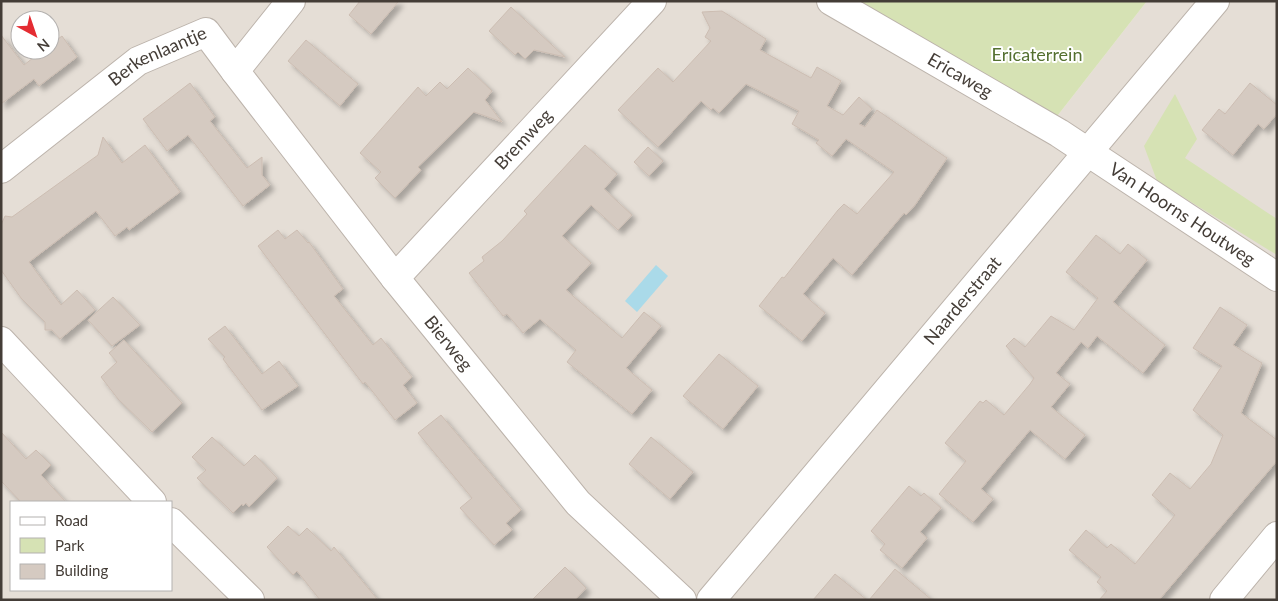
<svg xmlns="http://www.w3.org/2000/svg" width="1278" height="601" font-family="Lato,sans-serif">
  <defs>
    <filter id="shadow"><feDropShadow dx="4.5" dy="4.5" stdDeviation="2.5" flood-color="#0004"/></filter>
  </defs>
  <rect width="100%" height="100%" fill="#f2ede8"/>
  <path fill="#e5ded6" fill-rule="evenodd" d="M1,1H843L1051,124L1147,1H1277V600H1ZM20,20H50V50H20ZM11,502H171V590H11Z"/>
  <g fill="#d6e2b4">
    <path d="M857,1H1147L1051,124Z"/>
    <path d="M1175,94L1197,139L1185,158L1277,219V255L1157,181L1144,146Z"/>
  </g>
  <path fill="#aadae9" d="M656,265L668,276L637,312L625,301Z"/>
  <g fill="#d5cac1" stroke="#ccbdb2" filter="url(#shadow)">
    <path d="M360,1H399L371,34L349,15Z"/>
    <path d="M511,7L565,57L534,50L525,59L518,52L515,55L489,31Z"/>
    <path d="M722,11L766,39L760,50L811,78L817,67L841,81L827,106L843,115L859,97L872,109L859,124L865,127L877,110L947,158L915,205L906,215L904,213L852,275L833,258L803,294L825,313L802,341L759,306L782,277L784,278L838,210L844,204L857,214L894,172L846,139L832,156L816,143L819,140L792,124L799,111L746,84L719,113L713,108L711,110L701,101L658,147L618,110L658,68L673,82L711,41L705,37L710,28L702,12Z"/>
    <path d="M1,35L24,65L43,50H50V45L62,36L77,57L39,86L34,79L1,104Z"/>
    <path d="M306,40L358,84L340,106L288,61Z"/>
    <path d="M468,68L492,91L485,100L502,122L474,112L418,167L421,170L395,198L375,178L381,172L360,153L418,87L426,96L440,82L447,89Z"/>
    <path d="M190,83L215,117L210,121L247,168L262,157V175L270,185L243,206L188,135L167,151L143,119Z"/>
    <path d="M1250,83L1277,105V114L1264,129L1258,124L1233,155L1202,130L1219,109L1225,114Z"/>
    <path d="M103,137L122,163L145,145L180,192L129,230L127,227L115,236L96,211L29,262L61,305L77,290L95,310L60,339L52,330H45V322L21,298L1,270V225L5,216L12,217L98,155Z"/>
    <path d="M585,145L617,174L604,189L632,215L618,230L591,205L562,236L591,263L566,290L622,338L644,312L661,326L626,368L652,390L632,414L567,362L576,350L540,319L523,333L507,314L503,316L469,273L484,261L482,257L502,241L527,214L524,211Z"/>
    <path d="M648,147L663,161L649,176L634,162Z"/>
    <path d="M278,230L285,239L297,230L308,243L309,242L343,289L334,296L373,345L381,338L412,377L403,385L417,403L395,420L365,382L363,384L258,246Z"/>
    <path d="M1096,235L1120,254L1128,244L1147,260L1113,302L1165,345L1143,373L1097,336L1088,348L1081,342L1056,373L1070,384L1051,407L1085,435L1065,459L1030,430L981,489L993,499L973,522L939,494L966,461L945,443L980,401L983,403L986,400L1004,415L1030,384L1034,378L1006,346L1014,338L1025,347L1051,316L1074,330L1098,298L1066,272Z"/>
    <path d="M113,297L140,325L112,346L88,320Z"/>
    <path d="M1220,307L1247,325L1233,345L1262,363L1241,413L1277,440V461L1159,600H1099L1107,591L1097,582L1101,577L1069,550L1086,530L1107,548L1111,544L1135,564L1175,515L1152,495L1170,473L1190,489L1211,464L1223,435L1193,410L1222,366L1193,348Z"/>
    <path d="M225,326L262,374L279,361L298,386L262,410L223,359L225,357L208,339Z"/>
    <path d="M124,340L182,403L152,432L118,399L101,377L117,362L109,353Z"/>
    <path d="M719,354L758,386L723,429L683,396Z"/>
    <path d="M441,415L521,510L506,523L512,530L494,545L460,508L472,498L418,433Z"/>
    <path d="M1,432L26,459L36,450L51,465L41,475L66,502H21L1,481Z"/>
    <path d="M212,437L244,466L255,455L277,478L249,507L246,503L243,506L242,504L233,513L197,478L206,470L192,457Z"/>
    <path d="M651,437L693,472L670,499L629,464Z"/>
    <path d="M909,486L921,496L924,493L941,508L920,532L927,538L902,568L880,550L885,544L871,531Z"/>
    <path d="M288,526L299,536L307,528L331,551L334,547L378,600H320L297,571L293,575L267,547Z"/>
    <path d="M565,567L586,588L575,600H532Z"/>
    <path d="M895,569L932,600H869Z"/>
    <path d="M835,574L867,600H813Z"/>
  </g>
  <g fill="none" stroke-linecap="round" stroke-linejoin="round">
    <defs>
      <g id="minor">
        <path id="s1" d="M831,1L1059,133L1277,277"/>
        <path id="s2" d="M235,71L395,278L578,503L682,600"/>
        <path id="s3" d="M1,169L138,61L206,32L235,71L291,1"/>
        <path id="s4" d="M395,278L652,1"/>
        <path d="M1,341L152,502"/>
        <path d="M171,522L250,600"/>
        <path id="s5" d="M711,600L1215,1"/>
        <path d="M1224,600L1277,536"/>
      </g>
    </defs>
    <use href="#minor" stroke="#bcb3ab" stroke-width="30"/>
    <use href="#minor" stroke="#fff" stroke-width="28"/>
  </g>
  <g text-anchor="middle" stroke-width="4" stroke-linejoin="round" paint-order="stroke">
    <g font-size="18" fill="#547030" stroke="#fff">
      <text x="1037" y="61">Ericaterrein</text>
    </g>
    <g font-size="18" fill="#443d37" stroke="#fff">
      <text dy="6" stroke="none"><textPath href="#s3" startOffset="194">Berkenlaantje</textPath></text>
      <text dy="6" stroke="none"><textPath href="#s1" startOffset="149">Ericaweg</textPath></text>
      <text dy="6" stroke="none"><textPath href="#s4" startOffset="189">Bremweg</textPath></text>
      <text dy="6" stroke="none"><textPath href="#s1" startOffset="411">Van Hoorns Houtweg</textPath></text>
      <text dy="6" stroke="none"><textPath href="#s5" startOffset="391">Naarderstraat</textPath></text>
      <text dy="6" stroke="none"><textPath href="#s2" startOffset="346">Bierweg</textPath></text>
    </g>
  </g>
  <rect width="1278" height="601" fill="none" stroke="#443d37" stroke-width="5"/>
  <rect x="10" y="501" width="162" height="90" fill="#ffffff" stroke="#b4b1af"/>
  <rect x="20" y="517" width="25" height="8" fill="#ffffff" stroke="#b4b1af"/>
  <text x="55" y="526" font-size="15" fill="#443d37">Road</text>
  <rect x="20" y="538" width="25" height="15" fill="#d6e2b4" stroke="#b4b1af"/>
  <text x="55" y="551" font-size="15" fill="#443d37">Park</text>
  <rect x="20" y="564" width="25" height="15" fill="#d5cac1" stroke="#b4b1af"/>
  <text x="55" y="576" font-size="15" fill="#443d37">Building</text>
  <g transform="translate(35 35) rotate(140)"><circle r="24" fill="#ffffff" stroke="#b4b1af"/>
  <path d="M0-4L9 19L0 12L-9 19Z" fill="#e42c32"/>
  <text y="-8" font-size="14" font-weight="bold" text-anchor="middle" fill="#443d37">N</text>
  </g>
</svg>
